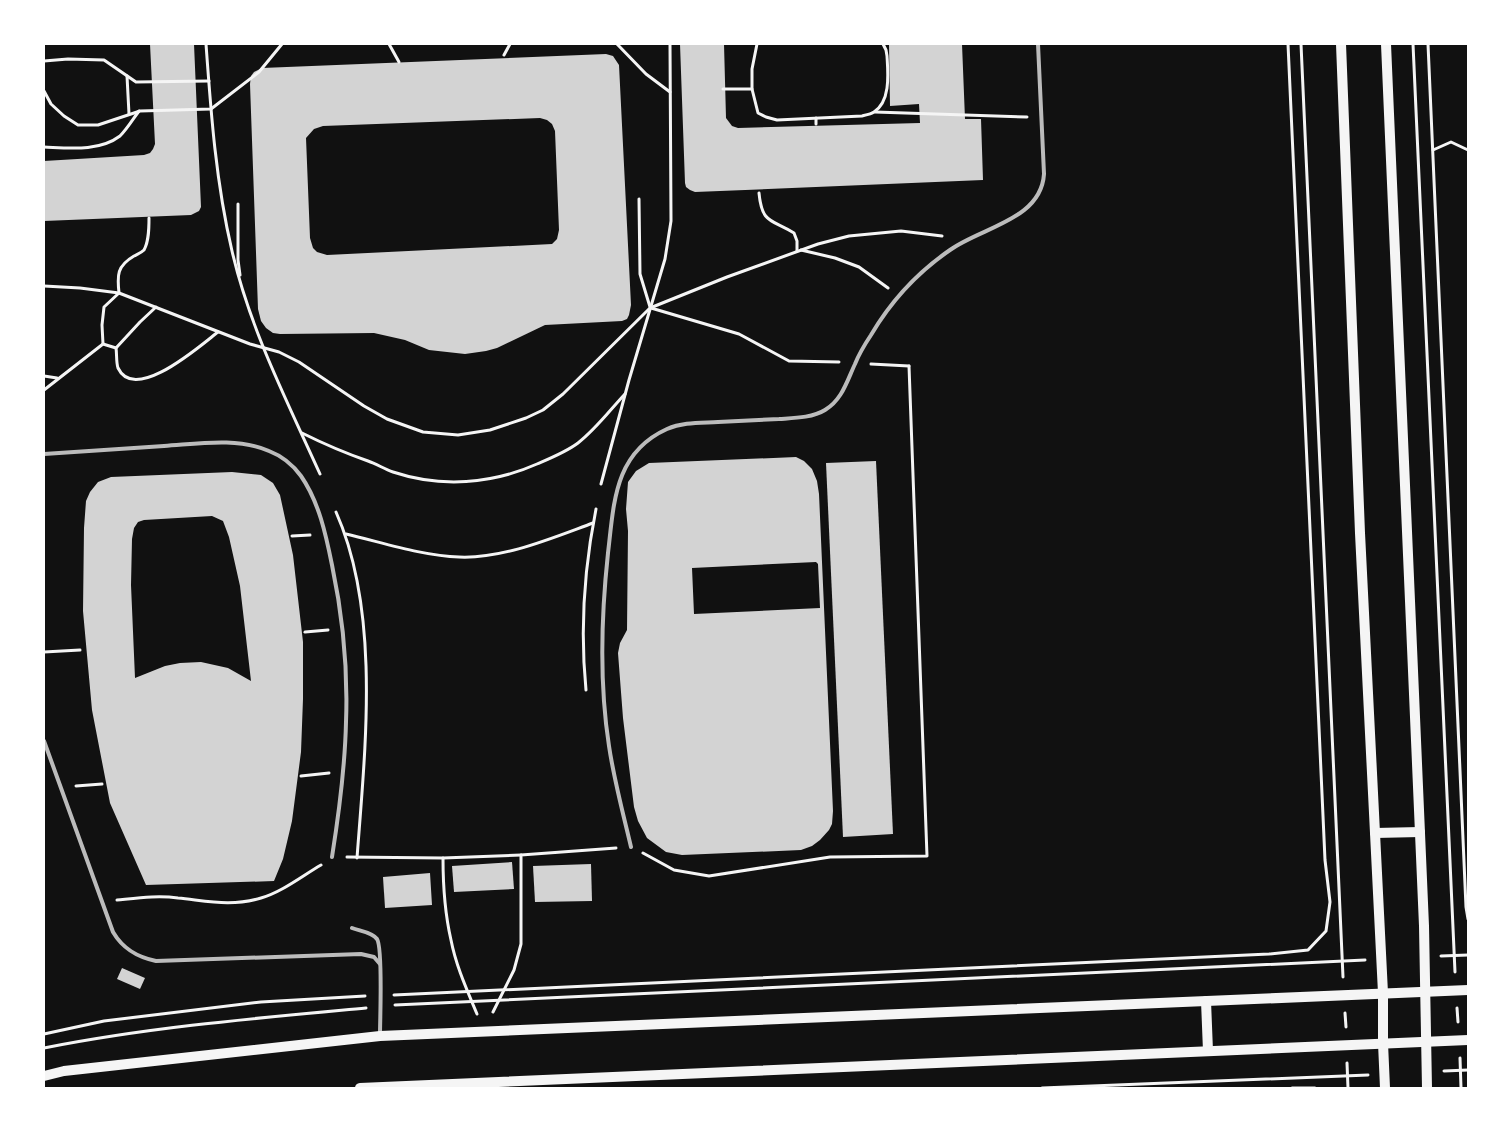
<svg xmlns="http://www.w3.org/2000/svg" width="1512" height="1132" font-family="'Fira Sans',sans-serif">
  <rect width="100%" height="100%" fill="#111"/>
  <g fill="#d3d3d3" fill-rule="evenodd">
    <path d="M150,44H194L201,207L199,211L191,215L44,221V161L144,155L150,153L153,149L155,144Z"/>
    <path d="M680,44H724L726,118L732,126L738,128L920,123L919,104L890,106L889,44H962L965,119H981L983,180L695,192L690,190L686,187L685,183Z"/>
    <path d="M606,54L613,56L619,65L631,305L629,315L627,319L622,321L545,325L497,348L486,351L465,354L429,350L405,340L374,333L280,334L273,333L266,328L261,321L258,309L250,84L251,76L254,72L262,68ZM540,118L547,120L552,124L555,131L559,230L557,239L552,244L327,255L317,252L313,248L310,238L306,138L314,129L323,126Z"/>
    <path d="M796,457L804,461L812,469L817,481L819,494L833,811L832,824L829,830L820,840L812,846L801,850L682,855L666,852L647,838L638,821L634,807L623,718L618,653L620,643L627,630L628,531L626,509L628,482L636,471L649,463ZM816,562L818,564L820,608L694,614L692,568Z"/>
    <path d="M876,461L893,834L843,837L826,463Z"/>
    <path d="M232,472L261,475L273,483L280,495L293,555L303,642V699L301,752L292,821L283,859L274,881L146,885L110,803L92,710L83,611L84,528L86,501L90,492L98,482L111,477ZM212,516L223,521L229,537L240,586L251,681L228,668L201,662L180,663L165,666L135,678L131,585L132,539L134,528L138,522L144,520Z"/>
    <path d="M512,862L514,889L454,892L452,866Z"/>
    <path d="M591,864L592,901L535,902L533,866Z"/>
    <path d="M430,873L432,905L385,908L383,877Z"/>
    <path d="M122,968L145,978L140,989L117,979Z"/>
  </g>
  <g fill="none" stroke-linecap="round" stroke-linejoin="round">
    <g stroke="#f5f5f5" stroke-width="3">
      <path d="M206,44C211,114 216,183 232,251C250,329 287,401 320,474"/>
      <path d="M389,44L399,62"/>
      <path d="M617,44L646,74L670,92"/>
      <path d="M1301,44L1343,977"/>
      <path d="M1413,44L1455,972"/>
      <path d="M1428,44L1466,907L1468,919"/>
      <path d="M504,55L510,44"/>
      <path d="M44,61L68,59L104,60L136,82L209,81"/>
      <path d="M127,76L129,114"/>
      <path d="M723,89H752V69L757,44"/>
      <path d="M752,89L758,113L766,117L777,120L862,116C866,115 871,114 874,112C891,101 888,73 887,56L886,50L883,44"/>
      <path d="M44,91L51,104L64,116L78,125H98L140,111L211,109L259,72L282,44"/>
      <path d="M875,112L1027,117"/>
      <path d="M816,118V124"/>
      <path d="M44,147C68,148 99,152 120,136C127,129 133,119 139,111"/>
      <path d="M1433,150L1451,142L1468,150"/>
      <path d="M759,193C762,224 771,219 794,233L797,241V251"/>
      <path d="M639,199L640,274L650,307"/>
      <path d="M238,204V260L240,275"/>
      <path d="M801,250L835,258L859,267L888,288"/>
      <path d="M44,286L80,288L119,293L250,344L279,352L299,362L364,406L387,419L423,432L458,435L490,430L526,418L543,410L563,394L650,308L727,277L818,244L849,236L901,231L942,236"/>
      <path d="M651,308L739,334L789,361L839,362"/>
      <path d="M103,344L102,325L104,307L119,293C117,275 117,266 134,256C138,254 141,253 144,250C149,241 149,228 149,218"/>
      <path d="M116,348L140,322L156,307"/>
      <path d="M871,364L909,366"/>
      <path d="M44,376L57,378"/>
      <path d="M44,390L103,344L116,348C117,354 116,362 118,368C135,404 201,345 218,332"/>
      <path d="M302,433C324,444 345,453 368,461C377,464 384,469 393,472C441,488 492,484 537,464C551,458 566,452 578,443C596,429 610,410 625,394"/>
      <path d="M601,484L629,380L665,259L671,221L670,44"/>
      <path d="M336,512C381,613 365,750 357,858"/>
      <path d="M346,534C381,542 423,556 459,557C503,559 552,538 593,523"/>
      <path d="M292,536L310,535"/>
      <path d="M305,632L328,630"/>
      <path d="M44,652L80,650"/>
      <path d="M586,690C580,629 584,569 596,509"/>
      <path d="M301,776L329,773"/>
      <path d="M76,786L102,784"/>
      <path d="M643,853L674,870L709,876L830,857L927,856L909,366"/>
      <path d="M347,857L443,858C443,885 445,914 451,940C456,966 467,990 477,1014"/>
      <path d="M443,858L521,855"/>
      <path d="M117,900C137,898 158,895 178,898C208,901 231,907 261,898C282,892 302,876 321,865"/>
      <path d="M1441,956L1468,955"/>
      <path d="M394,995L1269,954L1308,950L1326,931L1330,902L1325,860L1288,44"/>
      <path d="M395,1005L1365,960"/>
      <path d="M1457,1008L1458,1022"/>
      <path d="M493,1012L514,970L521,944V855L616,848"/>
      <path d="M1345,1013L1346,1027"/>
      <path d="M44,1034L104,1021L261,1002L365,996"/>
      <path d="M44,1048C150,1027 258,1018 366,1008"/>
      <path d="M1460,1058L1461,1088"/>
      <path d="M1347,1063L1348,1088"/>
      <path d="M1444,1071L1468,1070"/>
      <path d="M1042,1088L1368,1075"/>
      <path d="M1292,1088H1315"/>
    </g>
    <g stroke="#bcbcbc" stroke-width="4">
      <path d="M44,454C84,451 124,449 164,446C197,444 237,437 269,451C282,456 293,465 301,476C319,502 326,535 332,565C343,617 348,669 346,722C345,767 339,813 332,857"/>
      <path d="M44,741L113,932C123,949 137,957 156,961L361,954L374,957L380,964"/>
      <path d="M631,847C623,813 614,780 609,746C599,682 601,618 608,553C614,503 614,453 667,429C683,422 700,423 718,422C738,421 759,420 779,419C793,418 812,418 825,410C842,400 847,381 855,364C859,354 865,344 871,335C891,301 918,272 950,250C982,227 1041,220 1044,174L1038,44"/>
      <path d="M352,928C359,931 372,932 377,939C383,948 380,1019 380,1034"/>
    </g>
    <g stroke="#f5f5f5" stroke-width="10">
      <path d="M1341,44L1360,533L1383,993V1043L1385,1088"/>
      <path d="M1386,44L1424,926L1427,1088"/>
      <path d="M1375,833L1420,832"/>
      <path d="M1206,1001L1208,1051"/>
      <path d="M44,1076L64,1071L380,1036L1468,990"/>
      <path d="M360,1088L1468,1040"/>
    </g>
  </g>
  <rect width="1512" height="1132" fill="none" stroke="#ffffff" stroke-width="90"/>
</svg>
